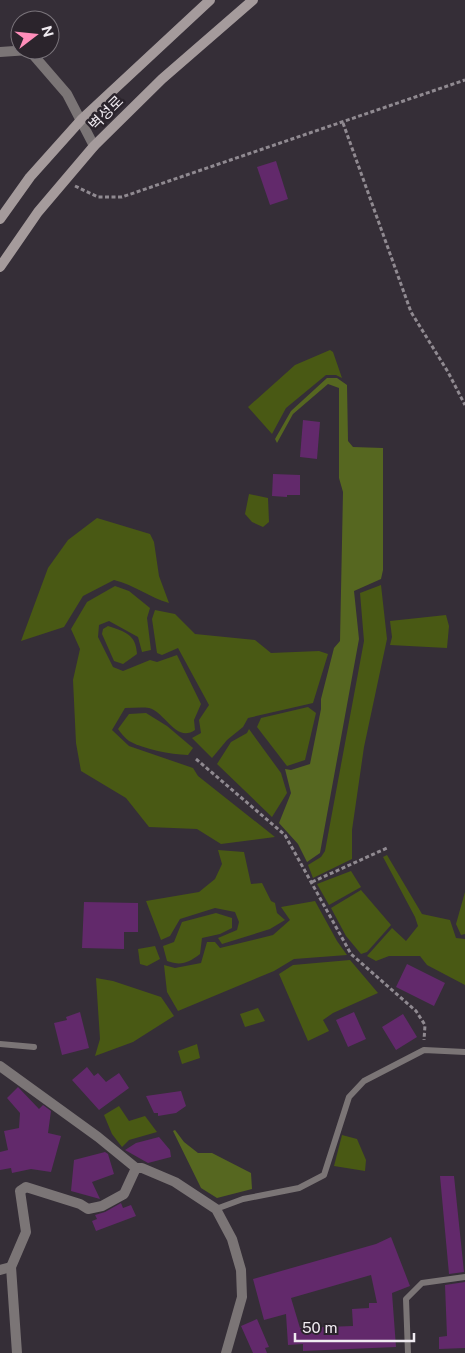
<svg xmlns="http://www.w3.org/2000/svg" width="465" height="1353" font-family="'Public Sans','Noto Sans KR',sans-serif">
  <rect width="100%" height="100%" fill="#352e37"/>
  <g fill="#495914">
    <path d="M330,350L333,352L342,378L336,375H326L286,408L272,434L248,407L295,365Z"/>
    <path d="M249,494L268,498L269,522L263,527L252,522L245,514Z"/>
    <path d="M97,518L150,534L154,542L159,576L169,603C150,598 135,585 114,580L83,596L64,627L21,641L48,568L68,540Z"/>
    <path d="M381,585L387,639L364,747L352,830V859L313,878L308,865L321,857L325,851L364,641L360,593Z"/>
    <path d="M115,586L129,591L150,608L147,618L151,650L142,652L138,637L109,621L99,625L98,637L113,667L123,671L150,660L157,662L177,655L201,704L194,720L195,730C176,743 165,712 149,708C142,707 133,708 125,708L112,730L129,746L193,768L198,776L275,837L221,844L197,829L149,827L126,798L81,771L76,743L73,680L80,649L71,629L87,602Z"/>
    <path d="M155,610L175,614L195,634L255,640L271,653L319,651L328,654L313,703L248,718L243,727L227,740L212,758L192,738L201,733L199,720L209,705L178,648L162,655L157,653L152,619Z"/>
    <path d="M446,615L449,626L447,648L390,645L392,637L390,621Z"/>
    <path d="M108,626C125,632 136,634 137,654L123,664L114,661L102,634L103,629Z"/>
    <path d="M308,707L316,713L305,760L287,766L257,727L261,718Z"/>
    <path d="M146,713L167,726L193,748L188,755C169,754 146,750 129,741C125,738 121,733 118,729L129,714Z"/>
    <path d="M249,729L281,773L287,793L272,817L217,764L231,742L247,733Z"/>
    <path d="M218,850L244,852L251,884L262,883L271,901L275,903L277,913L285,920L270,929L222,944L218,938L237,930L239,922L235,912L215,908L180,919L170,936L161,940L146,901L199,892L215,879L222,864Z"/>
    <path d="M387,855L422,914L450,920L456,938L465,939V985L427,965L420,956H389L376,961L367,956L392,928L406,941L418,926L415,917L383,857Z"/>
    <path d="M351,871L361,887L329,905L317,884Z"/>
    <path d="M361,890L391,925L367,952L361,954L346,936L331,908Z"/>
    <path d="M465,892V934L461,935L456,924Z"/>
    <path d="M315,901L337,941L347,955L294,959L274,971L178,1011L167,992L164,965L175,968L201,963L207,942H215L220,948L273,935L290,920L281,907Z"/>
    <path d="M216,913L232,918V928L220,934L202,938L200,954C188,963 181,966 167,961L163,946L174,942L182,922Z"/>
    <path d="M155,946L160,959L147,966L140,964L138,949Z"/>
    <path d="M350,960L378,993L333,1013L323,1020L329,1031L308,1041L279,974L293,965Z"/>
    <path d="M96,978L113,981L161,997L174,1016L133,1042L95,1056L100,1039Z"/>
    <path d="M258,1008L265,1021L245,1027L240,1014Z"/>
    <path d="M197,1044L200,1058L182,1064L178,1051Z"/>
    <path d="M119,1106L129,1121L145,1116L157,1132L129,1140L122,1147L112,1134L104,1115Z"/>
    <path d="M342,1135L357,1139L366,1160L365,1171L334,1166Z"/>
  </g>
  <g fill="#566720">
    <path d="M327,378H337L347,385L348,441L353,447L383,448V570L381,579L354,591L359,639L320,853L307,862L298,844L279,823L291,793L285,769L291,770L310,764L321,709V699L334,648L340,641L343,492L339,478V388L328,384L293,414L277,443L275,439L291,411Z"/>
    <path d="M175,1130L184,1142L198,1153H212L251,1173L252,1189L217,1198L201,1188L173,1131Z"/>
  </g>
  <g fill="#62296b" fill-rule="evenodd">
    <path d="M276,161L288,199L270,205L257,167Z"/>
    <path d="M303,420L320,422L317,459L300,457Z"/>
    <path d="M273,474L300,475V495H287V497L272,496Z"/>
    <path d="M84,902L138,903V932H124V949L82,948Z"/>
    <path d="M407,964L445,983L434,1006L396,987Z"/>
    <path d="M80,1012L89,1048L62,1055L54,1023L67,1020L66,1017Z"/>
    <path d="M354,1012L366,1039L348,1047L336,1020Z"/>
    <path d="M403,1014L417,1037L396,1050L382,1027Z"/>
    <path d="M87,1067L94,1076L98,1073L106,1082L119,1073L129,1088L99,1110L72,1080Z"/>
    <path d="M18,1087L39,1109L43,1105L51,1111L48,1133L61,1136L51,1172L31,1169L12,1173L11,1168L0,1170V1152L8,1150L4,1131L19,1128L20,1113L7,1098Z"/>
    <path d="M181,1091L186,1106L176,1113L158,1116V1113H154L146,1096Z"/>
    <path d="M159,1137L170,1150L171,1157L148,1163L125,1150L136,1143Z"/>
    <path d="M105,1152L108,1154L114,1174L92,1182L100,1199L71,1191L74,1160Z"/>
    <path d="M440,1176H454L464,1272L449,1274Z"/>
    <path d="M121,1203L123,1208L131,1205L136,1216L96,1231L92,1221L97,1219L95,1215L105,1212Z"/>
    <path d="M391,1237L410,1286L392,1293L396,1347L303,1351V1344L288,1345L286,1314L264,1320L253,1279L376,1244ZM371,1275L377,1303H369V1308L352,1309L353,1326L300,1328L291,1298Z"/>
    <path d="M465,1282V1348L439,1349V1337L447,1336L445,1285Z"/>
    <path d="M257,1319L269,1347L265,1348L267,1353H253L241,1326Z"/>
  </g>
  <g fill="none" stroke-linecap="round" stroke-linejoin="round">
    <g stroke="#908a91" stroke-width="3" stroke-dasharray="4 2.5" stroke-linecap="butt">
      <path d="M343,123L411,312L448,372L465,405"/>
      <path d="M75,186L98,197H122L465,80"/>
      <path d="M196,759L285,835L351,954L416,1011L425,1025L424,1040"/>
      <path d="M312,882L387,848"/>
    </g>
    <g stroke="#7b7576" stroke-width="6">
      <path d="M0,1044L34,1047"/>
      <path d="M216,1209L243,1199L299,1188L324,1175L349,1097L364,1081L424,1050L465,1052"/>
      <path d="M408,1353L406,1299L422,1283L465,1277"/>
    </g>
    <g stroke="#7b7576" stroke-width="10">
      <path d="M0,52L29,50L67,94L94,146"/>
      <path d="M0,1066L98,1137L136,1168H142L175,1182L216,1209L232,1239L241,1270L242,1297L226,1353"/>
      <path d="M0,1270L11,1267"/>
      <path d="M17,1353L11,1267L26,1232L20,1191L26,1187L80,1204L88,1209L102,1206L124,1194L136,1168"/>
    </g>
    <g stroke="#a59b9c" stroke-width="10">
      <path d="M0,219L30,177L81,120L210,0"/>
      <path d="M0,267L38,212L94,146L162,79L253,0"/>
    </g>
  </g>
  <g text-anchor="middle" stroke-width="5" stroke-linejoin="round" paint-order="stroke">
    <g font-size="15" fill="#f0ebf1" stroke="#2b242c">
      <text transform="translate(106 113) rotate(-45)" y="5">벽성로</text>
    </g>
  </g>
  <g transform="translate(35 35) rotate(74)"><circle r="24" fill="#2b242c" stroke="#7a747b"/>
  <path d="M0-4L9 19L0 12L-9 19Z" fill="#ff8eba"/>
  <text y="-8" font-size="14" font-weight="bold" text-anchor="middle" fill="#f0ebf1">N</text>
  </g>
  <path d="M295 1333v8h119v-8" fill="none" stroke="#f0ebf1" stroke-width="2.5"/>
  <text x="302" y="1333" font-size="15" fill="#f0ebf1" stroke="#2b242c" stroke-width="4" paint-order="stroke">50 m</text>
</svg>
